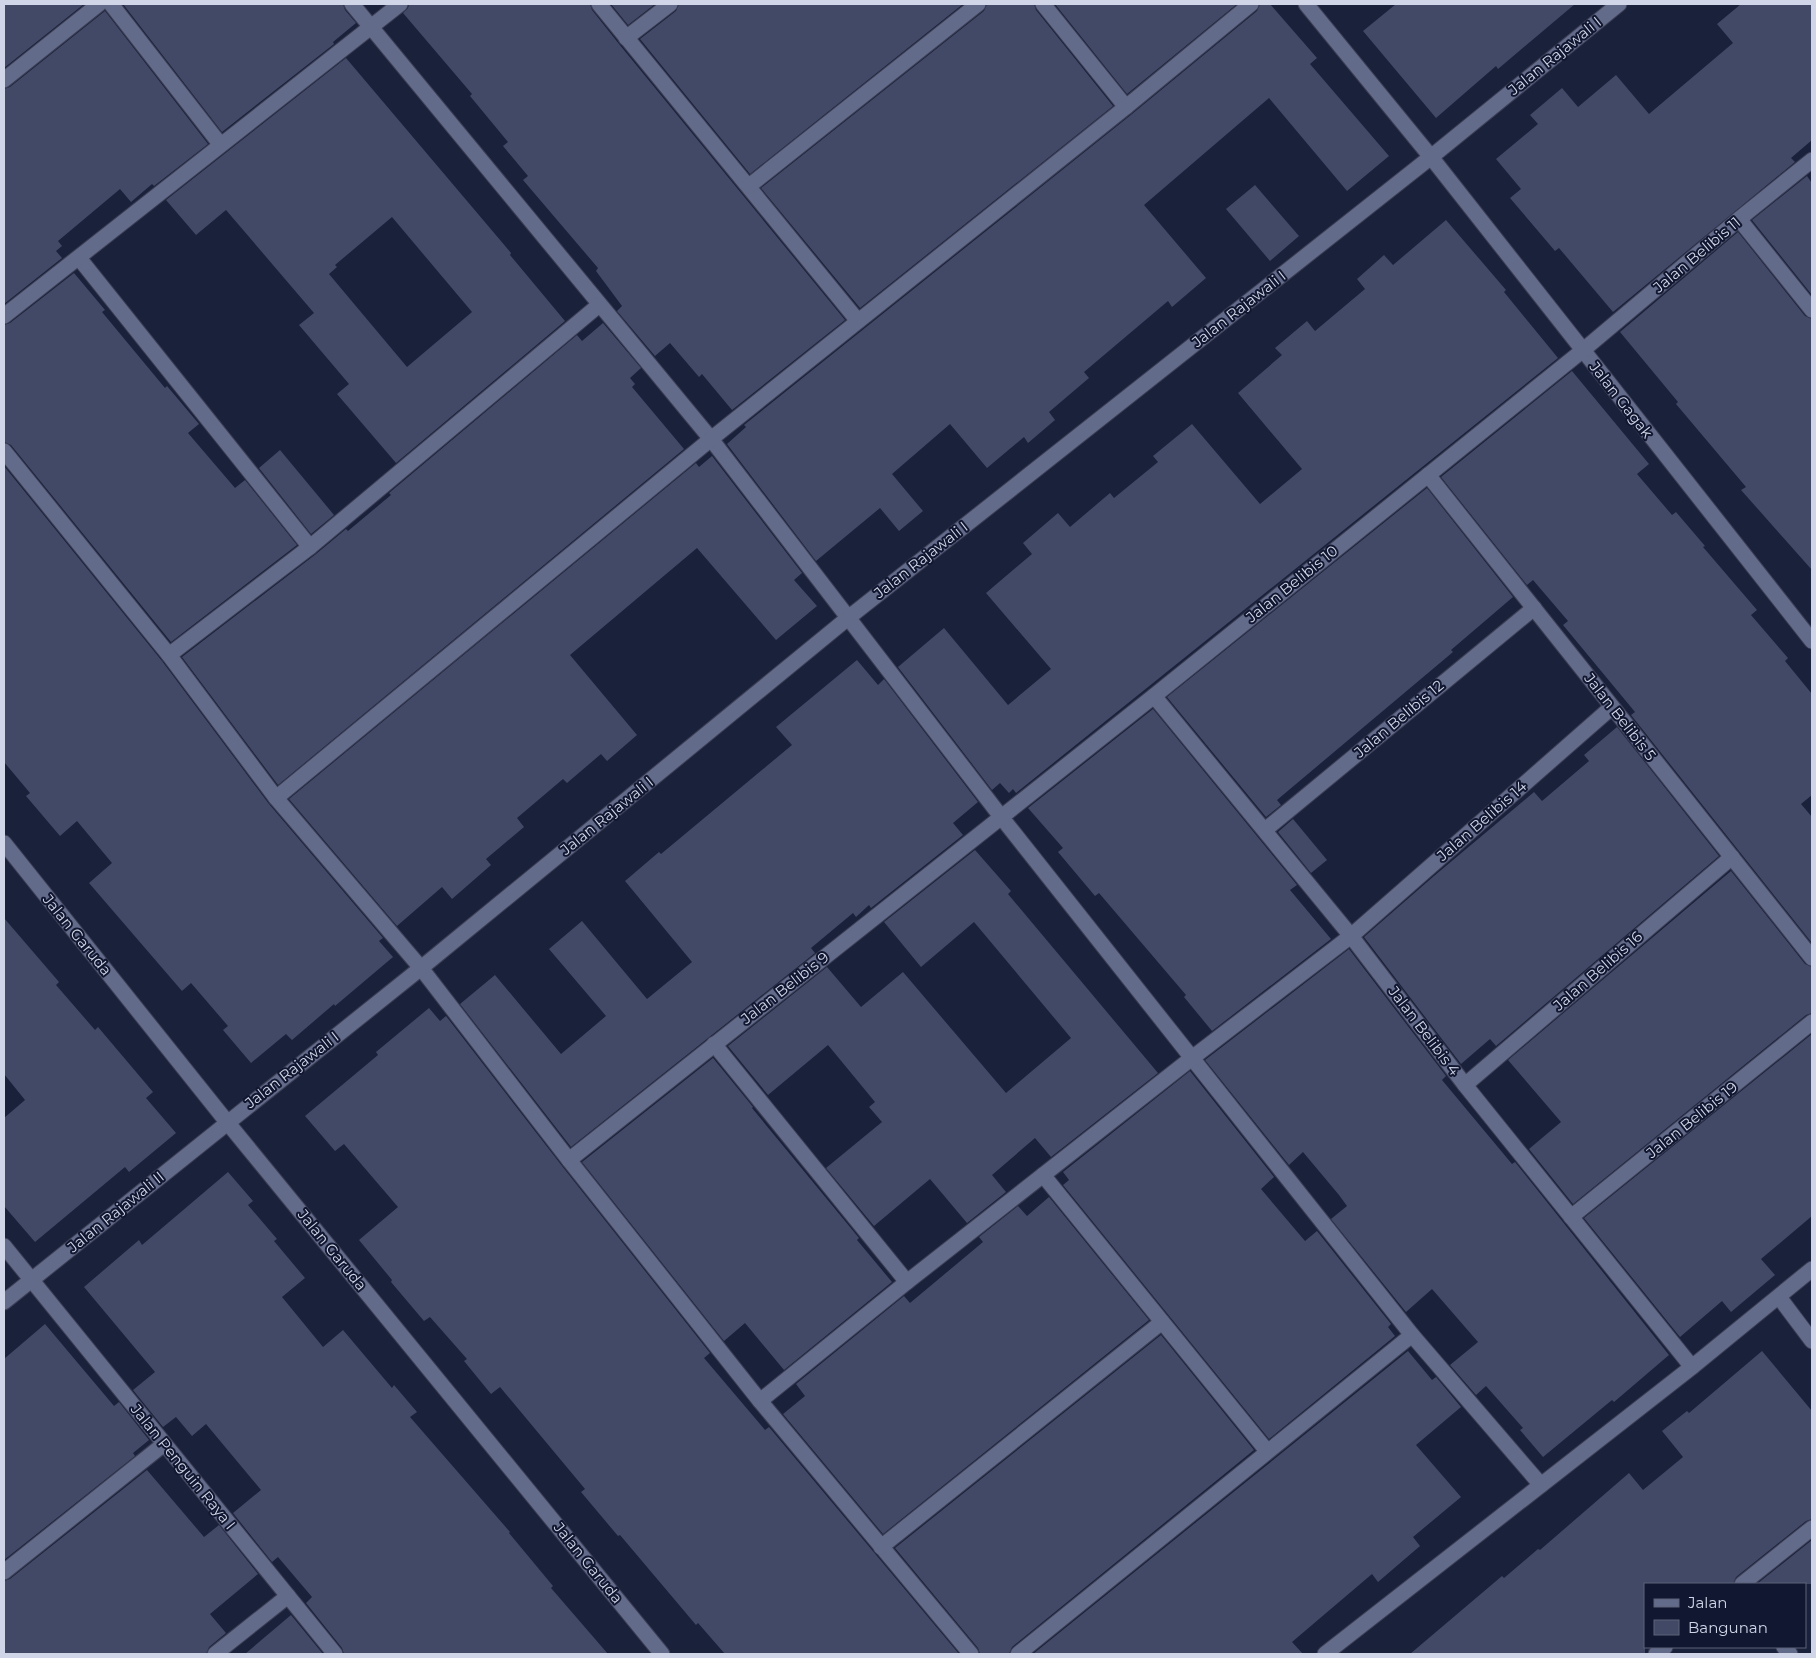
<svg xmlns="http://www.w3.org/2000/svg" width="1816" height="1658" font-family="Montserrat,sans-serif">
  <rect width="100%" height="100%" fill="#1a213a"/>
  <g fill="#414966" fill-rule="evenodd">
    <path d="M4,4H84L4,68Z"/>
    <path d="M123,4H343L345,10L356,23L333,42L334,44L222,132Z"/>
    <path d="M409,4H590L592,10L619,44L845,320L732,410L702,374L699,377L670,343L655,356L617,311L622,306L596,271L598,268L523,180L528,176L503,146L508,142L470,96L472,94L403,13L408,8Z"/>
    <path d="M611,4H655L628,25Z"/>
    <path d="M679,4H963L750,174L640,39L676,11Z"/>
    <path d="M987,4H1034L1036,10L1113,106L860,308L761,188L984,11Z"/>
    <path d="M1055,4H1237L1127,94Z"/>
    <path d="M1260,4H1270L1317,58L1310,64L1389,156L1347,191L1269,98L1144,205L1206,278L1172,307L1168,301L1084,372L1089,378L1049,412L1055,420L1028,443L1024,437L987,468L950,424L892,474L923,511L899,531L880,508L816,561L727,444L746,427L744,425L1132,114L1257,11Z"/>
    <path d="M1396,4H1575L1498,69L1496,66L1436,118L1363,31Z"/>
    <path d="M1741,4H1812V140L1791,158L1795,162L1613,312L1559,248L1555,251L1510,198L1521,189L1496,159L1538,124L1530,115L1562,88L1578,107L1616,75L1649,114L1733,43L1717,24Z"/>
    <path d="M105,11L208,144L154,186L152,184L131,202L120,189L58,241L62,246L56,251L62,258L4,304V89L10,87Z"/>
    <path d="M346,58L511,253L510,255L565,321L396,463L337,394L349,384L299,325L314,313L226,210L196,235L166,200ZM392,217L472,312L407,367L329,274L337,267L335,265Z"/>
    <path d="M1807,176L1812,183V295L1752,220Z"/>
    <path d="M1255,185L1299,236L1270,261L1226,209Z"/>
    <path d="M1446,220L1506,290L1504,292L1558,358L1016,793L1013,789L1009,793L1000,783L992,790L898,667L944,628L1008,705L1051,669L986,593L1032,554L1023,543L1058,513L1070,527L1110,493L1114,498L1158,462L1153,456L1192,424L1260,504L1302,469L1238,393L1282,355L1275,348L1307,321L1315,331L1365,289L1357,279L1384,255L1393,265Z"/>
    <path d="M1738,232L1805,316L1812,319V570L1741,490L1746,487L1676,404L1678,402L1620,332Z"/>
    <path d="M74,273L105,310L102,312L165,388L167,386L199,424L188,433L235,488L245,480L297,545L171,642L11,445L4,442V325L10,323Z"/>
    <path d="M603,323L641,368L630,378L635,384L632,387L684,449L278,785L182,657L316,554L346,529L348,531L391,495L389,493L577,335L582,341Z"/>
    <path d="M1572,371L1649,464L1637,474L1672,515L1676,512L1705,546L1703,547L1757,610L1751,615L1788,658L1785,661L1812,694V795L1801,804L1812,817V943L1631,715L1635,712L1563,625L1568,621L1533,580L1527,585L1441,477Z"/>
    <path d="M280,450L334,515L311,534L259,468Z"/>
    <path d="M712,456L802,573L794,580L817,606L776,640L697,548L570,655L637,735L607,761L601,754L567,783L563,779L517,818L524,827L486,859L491,865L452,899L442,887L397,926L289,799L696,463L699,467Z"/>
    <path d="M4,466L162,661L269,804L383,938L379,941L393,957L335,1006L334,1004L292,1040L286,1034L251,1063L223,1030L228,1026L191,983L182,991L89,883L112,863L77,821L60,836L26,796L30,793L4,762Z"/>
    <path d="M1427,488L1513,597L1451,650L1453,652L1277,800L1281,805L1266,817L1167,697Z"/>
    <path d="M857,660L878,685L884,679L978,802L953,823L963,835L871,908L869,905L856,917L853,913L811,948L815,953L571,1147L460,1004L495,975L561,1054L606,1016L549,949L582,921L647,999L692,962L625,881L659,852L661,854L792,745L776,727Z"/>
    <path d="M1153,709L1297,885L1290,890L1331,939L1212,1031L1184,997L1186,995L1099,893L1095,896L1058,852L1063,848L1028,808Z"/>
    <path d="M1617,727L1719,856L1496,1046L1490,1039L1461,1064L1364,937L1434,876L1534,792L1542,801L1589,761L1584,755Z"/>
    <path d="M1293,819L1327,860L1311,873L1278,832Z"/>
    <path d="M975,850L1011,891L1008,894L1158,1073L1051,1157L1035,1138L992,1175L1006,1192L967,1223L930,1179L874,1226L826,1168L882,1122L869,1107L875,1102L828,1045L768,1095L728,1046L827,967L861,1007L903,972L1006,1093L1071,1038L974,922L921,967L884,922Z"/>
    <path d="M1731,871L1805,964L1812,967V1013L1806,1015L1573,1204L1529,1149L1561,1122L1508,1060Z"/>
    <path d="M4,918L59,982L56,985L95,1030L98,1027L153,1092L146,1098L176,1133L129,1172L125,1167L35,1242L4,1206V1118L25,1100L4,1074Z"/>
    <path d="M1349,949L1446,1076L1442,1080L1512,1164L1515,1162L1669,1355L1614,1402L1612,1400L1543,1457L1520,1430L1523,1428L1486,1386L1476,1395L1450,1365L1478,1342L1432,1289L1406,1312L1331,1219L1347,1206L1339,1195L1303,1152L1289,1165L1205,1060Z"/>
    <path d="M429,1008L440,1021L446,1016L562,1166L710,1353L704,1358L765,1430L769,1427L959,1654H725L698,1623L696,1625L620,1535L618,1536L581,1492L585,1489L500,1387L491,1394L464,1361L467,1359L430,1317L424,1321L391,1282L392,1280L359,1240L398,1207L344,1144L335,1151L305,1116L378,1055L376,1052Z"/>
    <path d="M1812,1034V1216L1761,1259L1775,1275L1731,1312L1722,1301L1680,1337L1584,1218Z"/>
    <path d="M713,1058L753,1107L752,1108L859,1238L857,1240L892,1282L784,1370L745,1323L724,1341L582,1162Z"/>
    <path d="M1190,1071L1274,1177L1261,1189L1305,1241L1317,1231L1391,1324L1388,1327L1395,1336L1269,1439L1063,1185L1069,1180L1063,1172Z"/>
    <path d="M228,1172L253,1201L248,1205L277,1239L274,1241L305,1278L282,1297L323,1347L343,1330L392,1388L394,1385L417,1412L410,1417L510,1532L509,1533L553,1586L551,1588L608,1654H344L342,1648L306,1603L312,1597L278,1557L272,1562L233,1513L261,1490L206,1424L192,1436L176,1417L163,1427L133,1390L155,1372L84,1287L139,1240L142,1245Z"/>
    <path d="M1049,1197L1149,1320L883,1534L783,1414L805,1396L796,1384L904,1296L910,1303L983,1242L979,1237L1018,1206L1027,1216Z"/>
    <path d="M45,1324L114,1406L119,1402L149,1440L133,1453L135,1456L4,1560V1359Z"/>
    <path d="M1161,1335L1254,1450L1012,1647L1009,1654H980L978,1648L895,1548Z"/>
    <path d="M1408,1351L1432,1380L1436,1377L1461,1407L1416,1445L1461,1497L1413,1537L1420,1546L1378,1582L1372,1574L1292,1642L1303,1654H1033Z"/>
    <path d="M1762,1351L1812,1411V1519L1806,1521L1736,1577L1733,1584H1645V1654H1410L1502,1576L1504,1578L1538,1549L1540,1550L1629,1473L1643,1490L1683,1457L1662,1431L1687,1411L1689,1413Z"/>
    <path d="M147,1470L204,1537L219,1525L258,1574L210,1614L226,1633L209,1647L206,1654H4V1581L10,1579Z"/>
    <path d="M1812,1540V1584H1757Z"/>
    <path d="M291,1615L323,1654H245Z"/>
  </g>
  <g fill="none" stroke-linecap="round" stroke-linejoin="round">
    <defs>
      <g id="minor">
        <path d="M111,4L220,144"/>
        <path d="M352,4L711,439L1002,818L1192,1058L1412,1335L1541,1485"/>
        <path d="M599,4L858,321"/>
        <path d="M1043,4L1126,107"/>
        <path d="M1306,4L1431,157L1812,641"/>
        <path d="M626,38L670,4"/>
        <path d="M4,80L99,4"/>
        <path d="M749,186L978,4"/>
        <path d="M1739,219L1812,310"/>
        <path d="M79,258L310,547"/>
        <path d="M4,316L400,4"/>
        <path d="M4,451L169,655L276,798L421,968L569,1160L760,1401L971,1654"/>
        <path d="M1428,475L1812,958"/>
        <path d="M169,655L310,547L599,305"/>
        <path d="M1154,696L1351,936L1465,1085L1692,1367"/>
        <path d="M276,798L711,439L1126,107L1251,4"/>
        <path d="M1265,830L1534,608"/>
        <path d="M714,1044L907,1282"/>
        <path d="M1465,1085L1732,857"/>
        <path d="M569,1160L1154,696L1582,351L1739,219L1812,160"/>
        <path d="M1043,1175L1267,1451"/>
        <path d="M1571,1217L1812,1022"/>
        <path d="M4,1246L335,1654"/>
        <path d="M1779,1297L1812,1341"/>
        <path d="M4,1302L421,968L848,618L1431,157L1619,4"/>
        <path d="M760,1401L907,1282L1192,1058L1351,936L1612,707"/>
        <path d="M881,1547L1162,1322"/>
        <path d="M4,1572L164,1444"/>
        <path d="M1742,1584L1812,1528"/>
        <path d="M1784,1647L1790,1654"/>
        <path d="M215,1654L288,1596"/>
        <path d="M1018,1654L1412,1335"/>
        <path d="M1325,1654L1692,1367L1812,1269"/>
        <path d="M1656,1654L1665,1647"/>
      </g>
      <path id="tertiary" d="M4,843L227,1122L662,1654"/>
    </defs>
    <use href="#minor" stroke="#3b3e54" stroke-width="17"/>
    <use href="#tertiary" stroke="#3b3e54" stroke-width="17"/>
    <use href="#minor" stroke="#636b8a" stroke-width="15"/>
    <use href="#tertiary" stroke="#636b8a" stroke-width="15"/>
  </g>
  <g text-anchor="middle" stroke-width="4" stroke-linejoin="round" paint-order="stroke">
    <g font-size="15" fill="#d0d6e7" stroke="#111730">
      <text transform="translate(1555 56) rotate(-39)" y="5">Jalan Rajawali I</text>
      <text transform="translate(1697 255) rotate(-40)" y="5">Jalan Belibis 11</text>
      <text transform="translate(1239 309) rotate(-38)" y="5">Jalan Rajawali I</text>
      <text transform="translate(1621 400) rotate(52)" y="5">Jalan Gagak</text>
      <text transform="translate(921 560) rotate(-38)" y="5">Jalan Rajawali I</text>
      <text transform="translate(1292 584) rotate(-39)" y="5">Jalan Belibis 10</text>
      <text transform="translate(1620 717) rotate(52)" y="5">Jalan Belibis 5</text>
      <text transform="translate(1399 719) rotate(-40)" y="5">Jalan Belibis 12</text>
      <text transform="translate(607 816) rotate(-39)" y="5">Jalan Rajawali I</text>
      <text transform="translate(1482 821) rotate(-41)" y="5">Jalan Belibis 14</text>
      <text transform="translate(77 935) rotate(51)" y="5">Jalan Garuda</text>
      <text transform="translate(1598 971) rotate(-41)" y="5">Jalan Belibis 16</text>
      <text transform="translate(785 988) rotate(-38)" y="5">Jalan Belibis 9</text>
      <text transform="translate(1424 1031) rotate(53)" y="5">Jalan Belibis 4</text>
      <text transform="translate(292 1070) rotate(-38)" y="5">Jalan Rajawali I</text>
      <text transform="translate(1692 1120) rotate(-39)" y="5">Jalan Belibis 19</text>
      <text transform="translate(116 1212) rotate(-39)" y="5">Jalan Rajawali II</text>
      <text transform="translate(332 1250) rotate(51)" y="5">Jalan Garuda</text>
      <text transform="translate(183 1467) rotate(51)" y="5">Jalan Penguin Raya I</text>
      <text transform="translate(588 1563) rotate(51)" y="5">Jalan Garuda</text>
    </g>
  </g>
  <rect width="1816" height="1658" fill="none" stroke="#d0d6e7" stroke-width="10"/>
  <rect x="1644" y="1583" width="162" height="65" fill="#111730" stroke="#5d6379"/>
  <rect x="1654" y="1599" width="25" height="8" fill="#636b8a" stroke="#5d6379"/>
  <text x="1688" y="1608" font-size="15" fill="#d0d6e7">Jalan</text>
  <rect x="1654" y="1620" width="25" height="15" fill="#414966" stroke="#5d6379"/>
  <text x="1688" y="1633" font-size="15" fill="#d0d6e7">Bangunan</text>
</svg>
